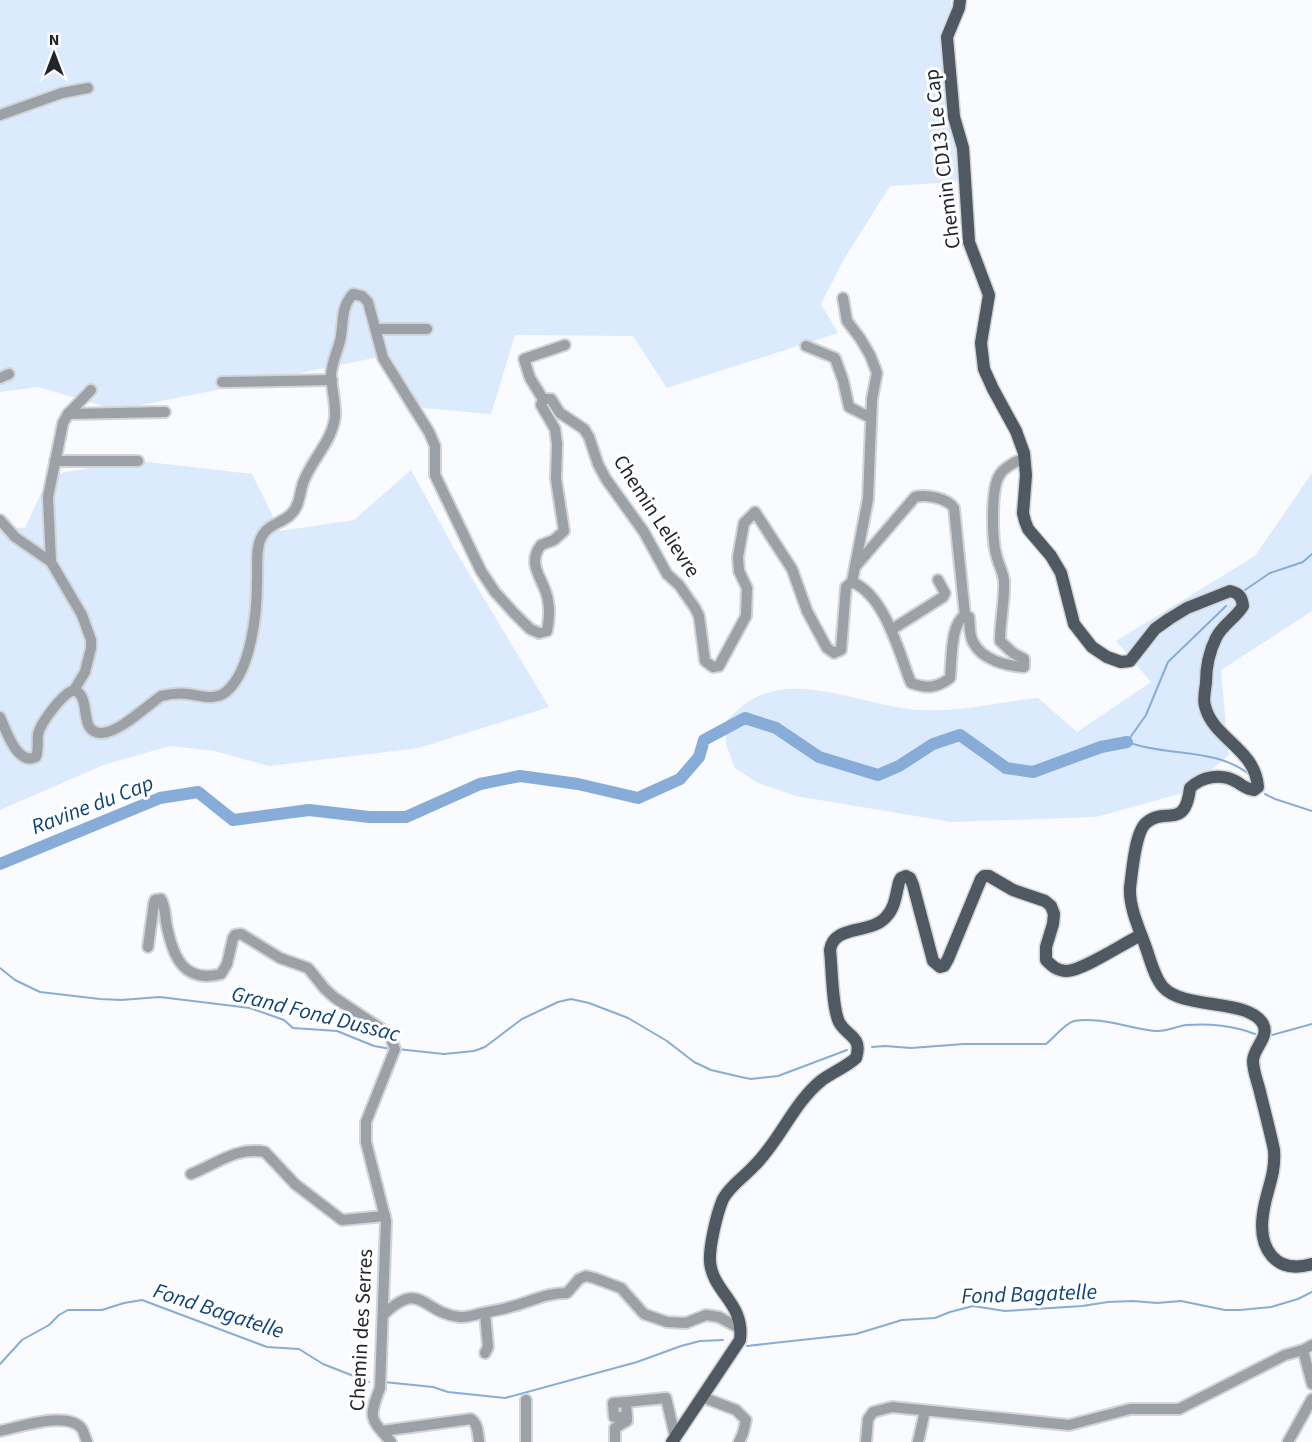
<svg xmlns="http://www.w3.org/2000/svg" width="1312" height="1442" font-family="'Source Sans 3',sans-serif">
  <rect width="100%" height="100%" fill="#f9fbfe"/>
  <g fill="#dbeafc">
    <path d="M0,0H951L958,182L890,186L844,259L821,304L838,333L667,388L633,336L515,335L491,414L423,408L384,356L117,410L38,387L0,392Z"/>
    <path d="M139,461L252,474L280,531L354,520L411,470L455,550L549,707L419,748L269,766L215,751L170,746L103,765L0,810V527L25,528L48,478L65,472Z"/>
    <path d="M1312,473V611L1221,670L1228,752L1230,754L1183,793L1096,817L952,822L796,796L758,783L735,768L726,744V721C734,714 742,705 751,700C801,670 870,709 923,710C961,712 999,702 1038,698L1077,732L1151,682L1116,641L1255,556Z"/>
  </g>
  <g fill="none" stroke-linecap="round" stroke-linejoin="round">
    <g stroke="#87acd8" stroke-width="2">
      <path d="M1245,590L1270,573L1303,562L1312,554"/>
      <path d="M1226,606L1168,662L1146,715L1127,742C1167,757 1216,747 1250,775"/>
      <path d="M1265,794L1275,799L1312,811"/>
      <path d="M0,968L15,980L40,992L100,999L121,1000L160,997L250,1008L284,1020L293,1028L337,1031L374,1046L391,1049"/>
      <path d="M1272,1035L1312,1024"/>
      <path d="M872,1047L885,1046L911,1048L964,1044H1046C1054,1038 1064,1024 1074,1021C1098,1016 1132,1029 1156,1031C1167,1032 1176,1026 1187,1025C1209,1023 1235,1026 1255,1034"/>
      <path d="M397,1049L444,1054L474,1051L485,1047L522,1019L558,1002L571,999L589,1003L628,1018L667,1041L694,1062L711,1070L741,1077L751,1079L778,1076L847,1050"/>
      <path d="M747,1346L856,1334L902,1320L935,1318L950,1312L973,1306L1005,1311L1082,1306L1108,1302L1133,1301L1157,1303L1181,1301L1225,1310H1240L1271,1307L1298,1299L1312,1292"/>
      <path d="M0,1364L22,1340L49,1325L59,1315L68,1310H102L124,1303L142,1300L267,1347L299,1349L323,1364L369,1382"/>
      <path d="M384,1382L433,1387L448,1392L505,1398L637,1362L681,1346L700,1341L723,1340"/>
    </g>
    <path stroke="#87acd8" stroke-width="12" d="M0,864L160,798L198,792L233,820L309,810L369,817H406L480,784L520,776L578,784L638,798L680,779L699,757L704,740L745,718L776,728L819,757L878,775L899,766L933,744L960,735L1006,768L1033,772L1101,747L1127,742"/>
    <defs>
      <g id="minor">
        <path d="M0,115L62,93L88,88"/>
        <path d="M843,298L847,321L860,338L870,355L877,373L872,399L868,499L852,582"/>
        <path d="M376,329H427"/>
        <path d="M806,346L835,358L843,380L849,407L871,418"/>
        <path d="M0,378L9,374"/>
        <path d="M222,382L332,380"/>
        <path d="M543,399L530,378L524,359L565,345"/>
        <path d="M68,414L165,412"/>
        <path d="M55,461H138"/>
        <path d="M0,520L15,537L51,562L82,615L91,640V648L85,672L74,690"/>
        <path d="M51,562L48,497L63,423L68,414L91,390"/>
        <path d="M855,567L915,497C926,494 947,498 954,508L965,615"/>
        <path d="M891,630L943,597L945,593L938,580"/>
        <path d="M74,690C93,697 77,732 101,733C117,734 147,706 161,696C170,694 179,693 188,694C202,696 216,701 227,691C251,670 257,613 257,583C258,570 255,550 261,538C267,525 279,524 289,516C300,507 299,495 303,483C311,460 332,442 335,417C336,404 332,390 331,376C331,364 337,353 340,341C344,325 340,307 353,294L362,296L368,302L383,358L429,432L435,446V475L481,571L495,592L514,613L530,629L539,633L547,631C549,621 550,611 548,601C546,581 525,566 541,545L554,540L564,531L556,479L557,444L555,429L541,405L543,399H551L560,413L584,429L589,437L598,464L606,479L644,532L667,574L679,585L695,608L699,616L705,661L713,667L719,666L746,616L747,588L739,571L738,557L744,523L755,512L792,569L807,611L827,648L834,653L841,650L846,587L852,582C885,595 899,653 911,683C927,689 937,688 950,678C952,661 950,624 965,615L969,617C970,625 969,635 973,642C982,660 1006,666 1024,667V659L1013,653L1000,641C1000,620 1005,601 1004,581C1003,572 998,563 996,554C992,539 991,489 999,476C1003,468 1017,460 1025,459"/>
        <path d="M0,717C6,730 17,766 36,757C39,749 37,742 38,734C41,722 63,693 74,690"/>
        <path d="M148,947L154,903L155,900L161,899C165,906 165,914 166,922C172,954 182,984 221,974L227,964L233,938L235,935L241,934L280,958L308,968L325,989L335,998L389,1034L395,1049L366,1122V1142L386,1221L380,1388C368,1419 370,1418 391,1442"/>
        <path d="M191,1174C215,1165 237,1146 265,1152L295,1184L342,1220L385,1216"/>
        <path d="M485,1313L488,1347L485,1353"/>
        <path d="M383,1315C422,1278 421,1313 460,1317C467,1318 476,1314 483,1313C492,1311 501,1310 510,1307C531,1302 544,1293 567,1293L579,1279L586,1276L594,1278L621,1288L644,1314L667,1322L686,1323L706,1315L719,1317L741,1329"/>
        <path d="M1303,1350L1312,1384"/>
        <path d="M702,1397L736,1410L746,1420L743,1433L739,1442"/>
        <path d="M626,1402L613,1403L614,1417H627"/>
        <path d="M0,1431C19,1427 69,1410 82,1429C84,1432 85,1438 87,1442"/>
        <path d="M382,1431L471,1419C478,1423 478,1434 479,1442"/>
        <path d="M526,1442V1400"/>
        <path d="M615,1442V1428L627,1421L626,1402L666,1398L674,1432L676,1435"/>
        <path d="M866,1442L868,1419L873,1412L892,1407L1069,1425L1130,1409H1179L1285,1355L1303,1350L1312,1345"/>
        <path d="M918,1442L925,1411"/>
        <path d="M1288,1442L1312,1399"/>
      </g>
      <g id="major">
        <path d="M960,0L959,8L947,37L954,117L963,148L969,242L989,295L981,343L984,369L993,389L1016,431L1024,453L1026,475L1023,513L1025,521L1028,529L1051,556L1061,573L1074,624L1092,647L1107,657L1121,662L1130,661L1155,629L1169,619L1187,608L1230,591C1239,593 1242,597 1243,606C1236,618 1222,625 1216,638C1209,652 1206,668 1206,683C1205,690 1203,700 1205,706C1213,739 1255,748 1258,787L1254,790C1246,789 1243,786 1237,782C1222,773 1202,776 1190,788C1185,831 1165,806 1146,823C1135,832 1132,873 1130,888C1129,907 1139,928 1145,945C1150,958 1154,977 1163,987C1183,1010 1249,998 1263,1024C1270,1037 1253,1048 1253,1061C1253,1071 1258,1083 1260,1092C1265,1112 1270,1131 1274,1150C1276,1176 1266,1190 1263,1214C1258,1248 1275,1275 1312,1264"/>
        <path d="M672,1442L740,1340C745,1303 713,1293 710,1262C709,1246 717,1213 723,1199C730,1186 744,1177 754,1166C780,1141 793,1103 822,1080C833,1072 846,1067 856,1058C863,1036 847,1037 839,1022C832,1007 832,968 830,950C834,924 870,935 886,917C895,908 896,894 899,882L901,878L906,876L910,878L913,885L933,961L940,967L944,966L948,959L981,879L984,876H989L1013,890L1045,901L1051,906L1054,914L1053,924L1046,947V960C1052,966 1057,971 1067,971C1084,970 1124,943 1141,935"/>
      </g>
    </defs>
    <use href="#minor" stroke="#d2d5d8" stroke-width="14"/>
    <use href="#major" stroke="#d2d5d8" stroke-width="15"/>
    <use href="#minor" stroke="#9ca1a7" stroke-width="10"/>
    <use href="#major" stroke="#505962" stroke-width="12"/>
  </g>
  <g text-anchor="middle" stroke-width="6" stroke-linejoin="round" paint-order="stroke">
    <g font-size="21" fill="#22262b" stroke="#fff">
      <text transform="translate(942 159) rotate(-97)" y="7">Chemin CD13 Le Cap</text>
      <text transform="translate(657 516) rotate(57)" y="7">Chemin Lelievre</text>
      <text transform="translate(361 1330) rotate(-87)" y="7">Chemin des Serres</text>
    </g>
    <g font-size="22" font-style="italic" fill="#0c4379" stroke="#fff">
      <text transform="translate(92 804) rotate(-21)" y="8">Ravine du Cap</text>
      <text transform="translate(316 1013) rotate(14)" y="8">Grand Fond Dussac</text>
      <text transform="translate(1029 1293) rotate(-2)" y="8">Fond Bagatelle</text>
      <text transform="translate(219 1310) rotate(18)" y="8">Fond Bagatelle</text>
    </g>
  </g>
  <g transform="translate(54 54)" stroke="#ffffff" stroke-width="4.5" paint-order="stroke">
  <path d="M0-4.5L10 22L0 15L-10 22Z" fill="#22262b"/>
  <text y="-9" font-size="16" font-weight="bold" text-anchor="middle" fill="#22262b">N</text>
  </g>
</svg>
